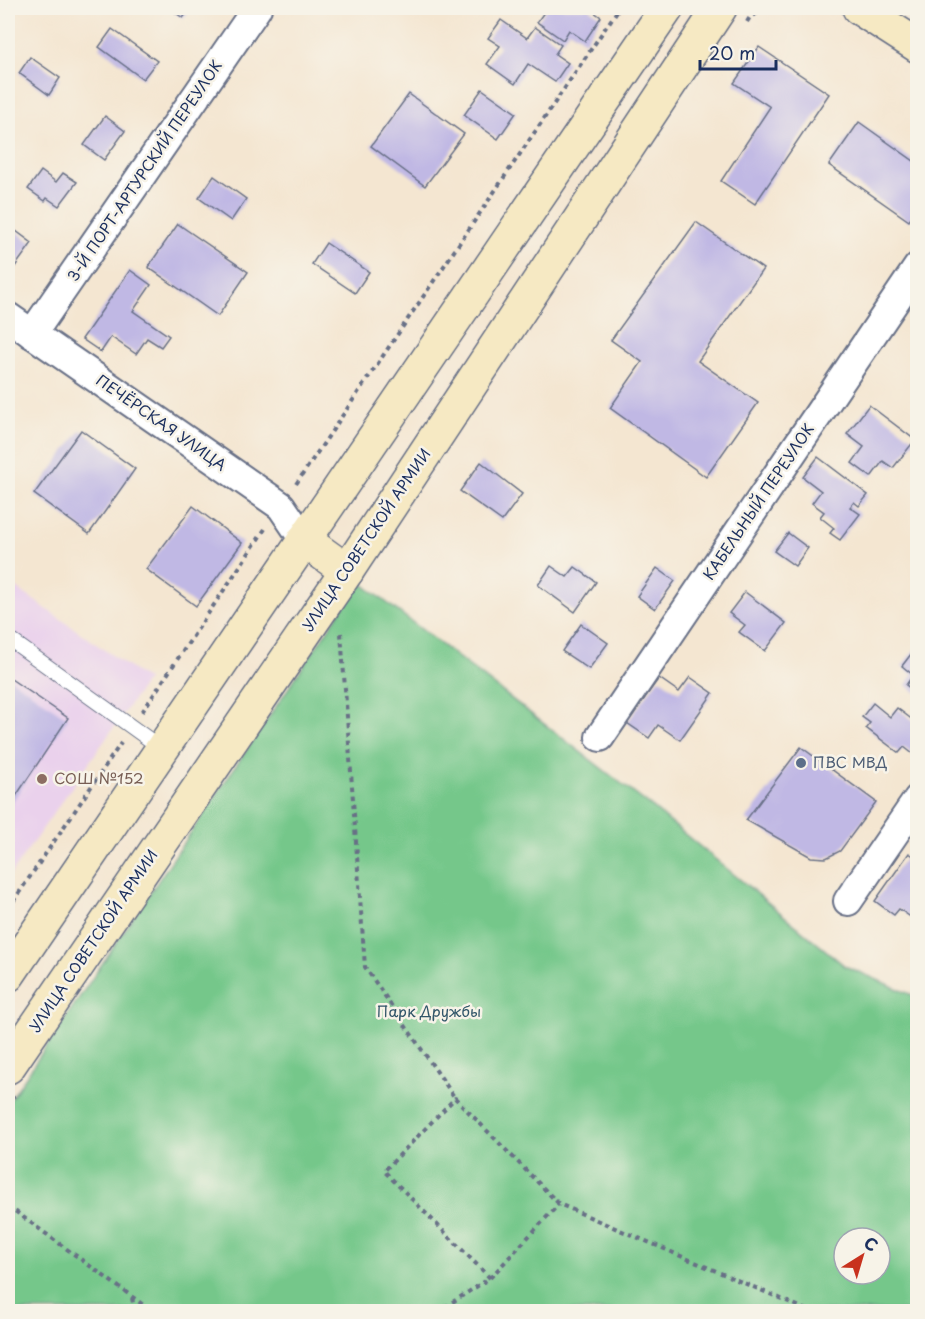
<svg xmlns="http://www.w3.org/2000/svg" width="925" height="1319" font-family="'Playpen Sans',sans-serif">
  <rect width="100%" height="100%" fill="#f7f3e8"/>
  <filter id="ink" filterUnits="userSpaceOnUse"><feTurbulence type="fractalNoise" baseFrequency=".0167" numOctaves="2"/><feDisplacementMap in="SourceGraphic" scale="12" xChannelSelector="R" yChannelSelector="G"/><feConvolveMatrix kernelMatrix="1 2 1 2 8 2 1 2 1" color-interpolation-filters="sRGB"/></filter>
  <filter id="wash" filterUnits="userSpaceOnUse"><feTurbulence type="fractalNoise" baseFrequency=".008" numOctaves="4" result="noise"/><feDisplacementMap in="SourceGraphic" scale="24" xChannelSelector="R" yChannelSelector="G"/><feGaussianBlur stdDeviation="1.35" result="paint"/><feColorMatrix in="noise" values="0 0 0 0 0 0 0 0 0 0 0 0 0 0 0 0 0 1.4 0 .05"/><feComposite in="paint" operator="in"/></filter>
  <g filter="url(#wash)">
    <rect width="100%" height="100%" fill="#f4e6d1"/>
    <path fill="#ead1ec" d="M8,582L147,680L8,878Z"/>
    <path fill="#74c78a" stroke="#487b74" stroke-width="1.5" fill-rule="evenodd" d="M360,582L653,808L845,966L917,997V1311H8V1103ZM844,1238H880V1274H844Z"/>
    <g id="blocks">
      <g fill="#c0b8e4">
        <path d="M169,8H191L183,18Z"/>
        <path d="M547,8H588L601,17L585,41L569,30L563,40L537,22Z"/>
        <path d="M501,20L527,38L535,27L561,45L555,54L568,63L555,82L528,64L515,84L487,64L500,46L488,38Z"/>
        <path d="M112,29L157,61L143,79L99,47Z"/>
        <path d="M759,47L829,94L755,204L721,181L770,107L734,83Z"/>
        <path d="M30,57L60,78L49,95L19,73Z"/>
        <path d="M482,89L516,113L498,139L464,115Z"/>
        <path d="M409,94L464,134L425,186L371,146Z"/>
        <path d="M105,116L125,131L104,160L84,145Z"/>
        <path d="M859,122L918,164V208L909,221L829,165Z"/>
        <path d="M41,171L56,182L63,173L77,182L59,206L47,198L45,201L28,189Z"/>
        <path d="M214,176L246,199L231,221L199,198Z"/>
        <path d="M696,222L763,269L698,361L758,403L706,477L610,408L642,362L611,340Z"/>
        <path d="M178,224L248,272L218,316L148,267Z"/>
        <path d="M8,225L32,243L14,268L8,263Z"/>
        <path d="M326,243L369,272L355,293L312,264Z"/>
        <path d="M130,270L151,285L133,311L169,336L161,347L147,338L136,354L111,337L101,352L82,339Z"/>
        <path d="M869,405L915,440L893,468L883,461L871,477L852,463L864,447L847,434Z"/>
        <path d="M81,430L135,469L89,534L34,494Z"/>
        <path d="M818,457L868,495L859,506L854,502L850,507L860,514L840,540L830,533L834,528L820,517L824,512L812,503L821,491L803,477Z"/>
        <path d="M481,462L522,494L502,521L460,491Z"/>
        <path d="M193,506L242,543L196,606L146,569Z"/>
        <path d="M788,533L808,548L795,566L774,551Z"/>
        <path d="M551,566L567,577L575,567L596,582L575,612L538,585Z"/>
        <path d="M657,568L675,581L655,609L637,596Z"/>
        <path d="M745,592L786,623L765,651L739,632L745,625L729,613Z"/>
        <path d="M581,624L608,643L589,669L562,651Z"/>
        <path d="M918,645V694L906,685L913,675L902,666Z"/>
        <path d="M8,677L68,718L8,808Z"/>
        <path d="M690,677L713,693L680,740L658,725L649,738L627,723L659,678L679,692Z"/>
        <path d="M873,703L890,717L897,708L918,724V748L913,754L904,747L899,753L866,728L870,723L862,717Z"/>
        <path d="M801,747L876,802L840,851L826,858L811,857L746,820Z"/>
        <path d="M909,853L918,859V922L899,909L894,915L875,901Z"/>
      </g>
    </g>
  </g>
  <g filter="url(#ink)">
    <use href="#blocks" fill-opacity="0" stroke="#676f86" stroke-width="1.5"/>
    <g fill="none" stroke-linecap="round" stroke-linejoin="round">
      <defs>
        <path id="lane" d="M8,638L161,748"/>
        <g id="street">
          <path d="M8,317L281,506L304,540"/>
          <path d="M32,334L257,8"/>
          <path d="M600,737L918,267"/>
          <path d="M848,901L918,799"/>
        </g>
        <g id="secondary">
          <path d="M859,8L918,46"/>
          <path d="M304,540L347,571"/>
          <path d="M8,975L667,8"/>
          <path d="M8,1067L347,571L720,8"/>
        </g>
      </defs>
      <use href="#lane" stroke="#676f86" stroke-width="16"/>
      <use href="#street" stroke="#676f86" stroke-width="32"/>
      <use href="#secondary" stroke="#676f86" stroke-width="36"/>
      <g stroke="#676f86" stroke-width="4" stroke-dasharray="4.5 4.5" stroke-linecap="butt">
        <path d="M747,22L750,17L768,8"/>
        <path d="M296,484L619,8"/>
        <path d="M341,633L365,967L455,1098"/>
        <path d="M142,712L265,529"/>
        <path d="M8,909L121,743"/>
        <path d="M8,1105L14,1096"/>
        <path d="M8,1206L153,1312"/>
        <path d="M490,1278L384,1171L455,1098L559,1204L812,1312"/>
        <path d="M132,1298L135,1312"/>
        <path d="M437,1312L490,1278L559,1204"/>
      </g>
      <use href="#lane" stroke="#fff" stroke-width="14"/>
      <use href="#street" stroke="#fff" stroke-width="28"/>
      <use href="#secondary" stroke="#f6e9c3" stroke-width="33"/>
    </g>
  </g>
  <circle fill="#5c6f8a" stroke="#f7f3e8" stroke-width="2" cx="801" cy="763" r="6"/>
  <circle fill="#8d6e63" stroke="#f7f3e8" stroke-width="2" cx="42" cy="779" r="6"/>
  <g text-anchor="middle" stroke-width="5" stroke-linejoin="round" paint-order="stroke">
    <g font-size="15" fill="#1b2f5e" stroke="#f7f3e8">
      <text transform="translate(145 171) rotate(-56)" y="5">3-Й ПОРТ-АРТУРСКИЙ ПЕРЕУЛОК</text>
      <text transform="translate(161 423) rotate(35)" y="5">ПЕЧЁРСКАЯ УЛИЦА</text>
      <text transform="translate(759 502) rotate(-56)" y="5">КАБЕЛЬНЫЙ ПЕРЕУЛОК</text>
      <text transform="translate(367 540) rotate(-56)" y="5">УЛИЦА СОВЕТСКОЙ АРМИИ</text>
      <text transform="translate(94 941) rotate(-56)" y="5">УЛИЦА СОВЕТСКОЙ АРМИИ</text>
    </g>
    <g font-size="15" fill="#4e5e75" stroke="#f7f3e8" text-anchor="start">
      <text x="813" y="768">ПВС МВД</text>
    </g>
    <g font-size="15" fill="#785e54" stroke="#f7f3e8" text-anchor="start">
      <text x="54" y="784">СОШ №152</text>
    </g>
    <g font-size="15" fill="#315569" stroke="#f7f3e8">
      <text x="429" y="1017">Парк Дружбы</text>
    </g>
  </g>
  <rect width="925" height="1319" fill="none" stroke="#f7f3e8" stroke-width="30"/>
  <g transform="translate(862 1256) rotate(37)"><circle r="28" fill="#f7f3e8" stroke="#9fa5b1" stroke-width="1.5"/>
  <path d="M0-4.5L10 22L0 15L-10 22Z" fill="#c8321e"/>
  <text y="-9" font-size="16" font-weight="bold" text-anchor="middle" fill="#1b2f5e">С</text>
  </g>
  <path d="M700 60v9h76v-9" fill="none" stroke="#1b2f5e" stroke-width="3"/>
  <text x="709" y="60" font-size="18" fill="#1b2f5e" stroke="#f7f3e8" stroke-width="4.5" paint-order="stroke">20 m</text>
</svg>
